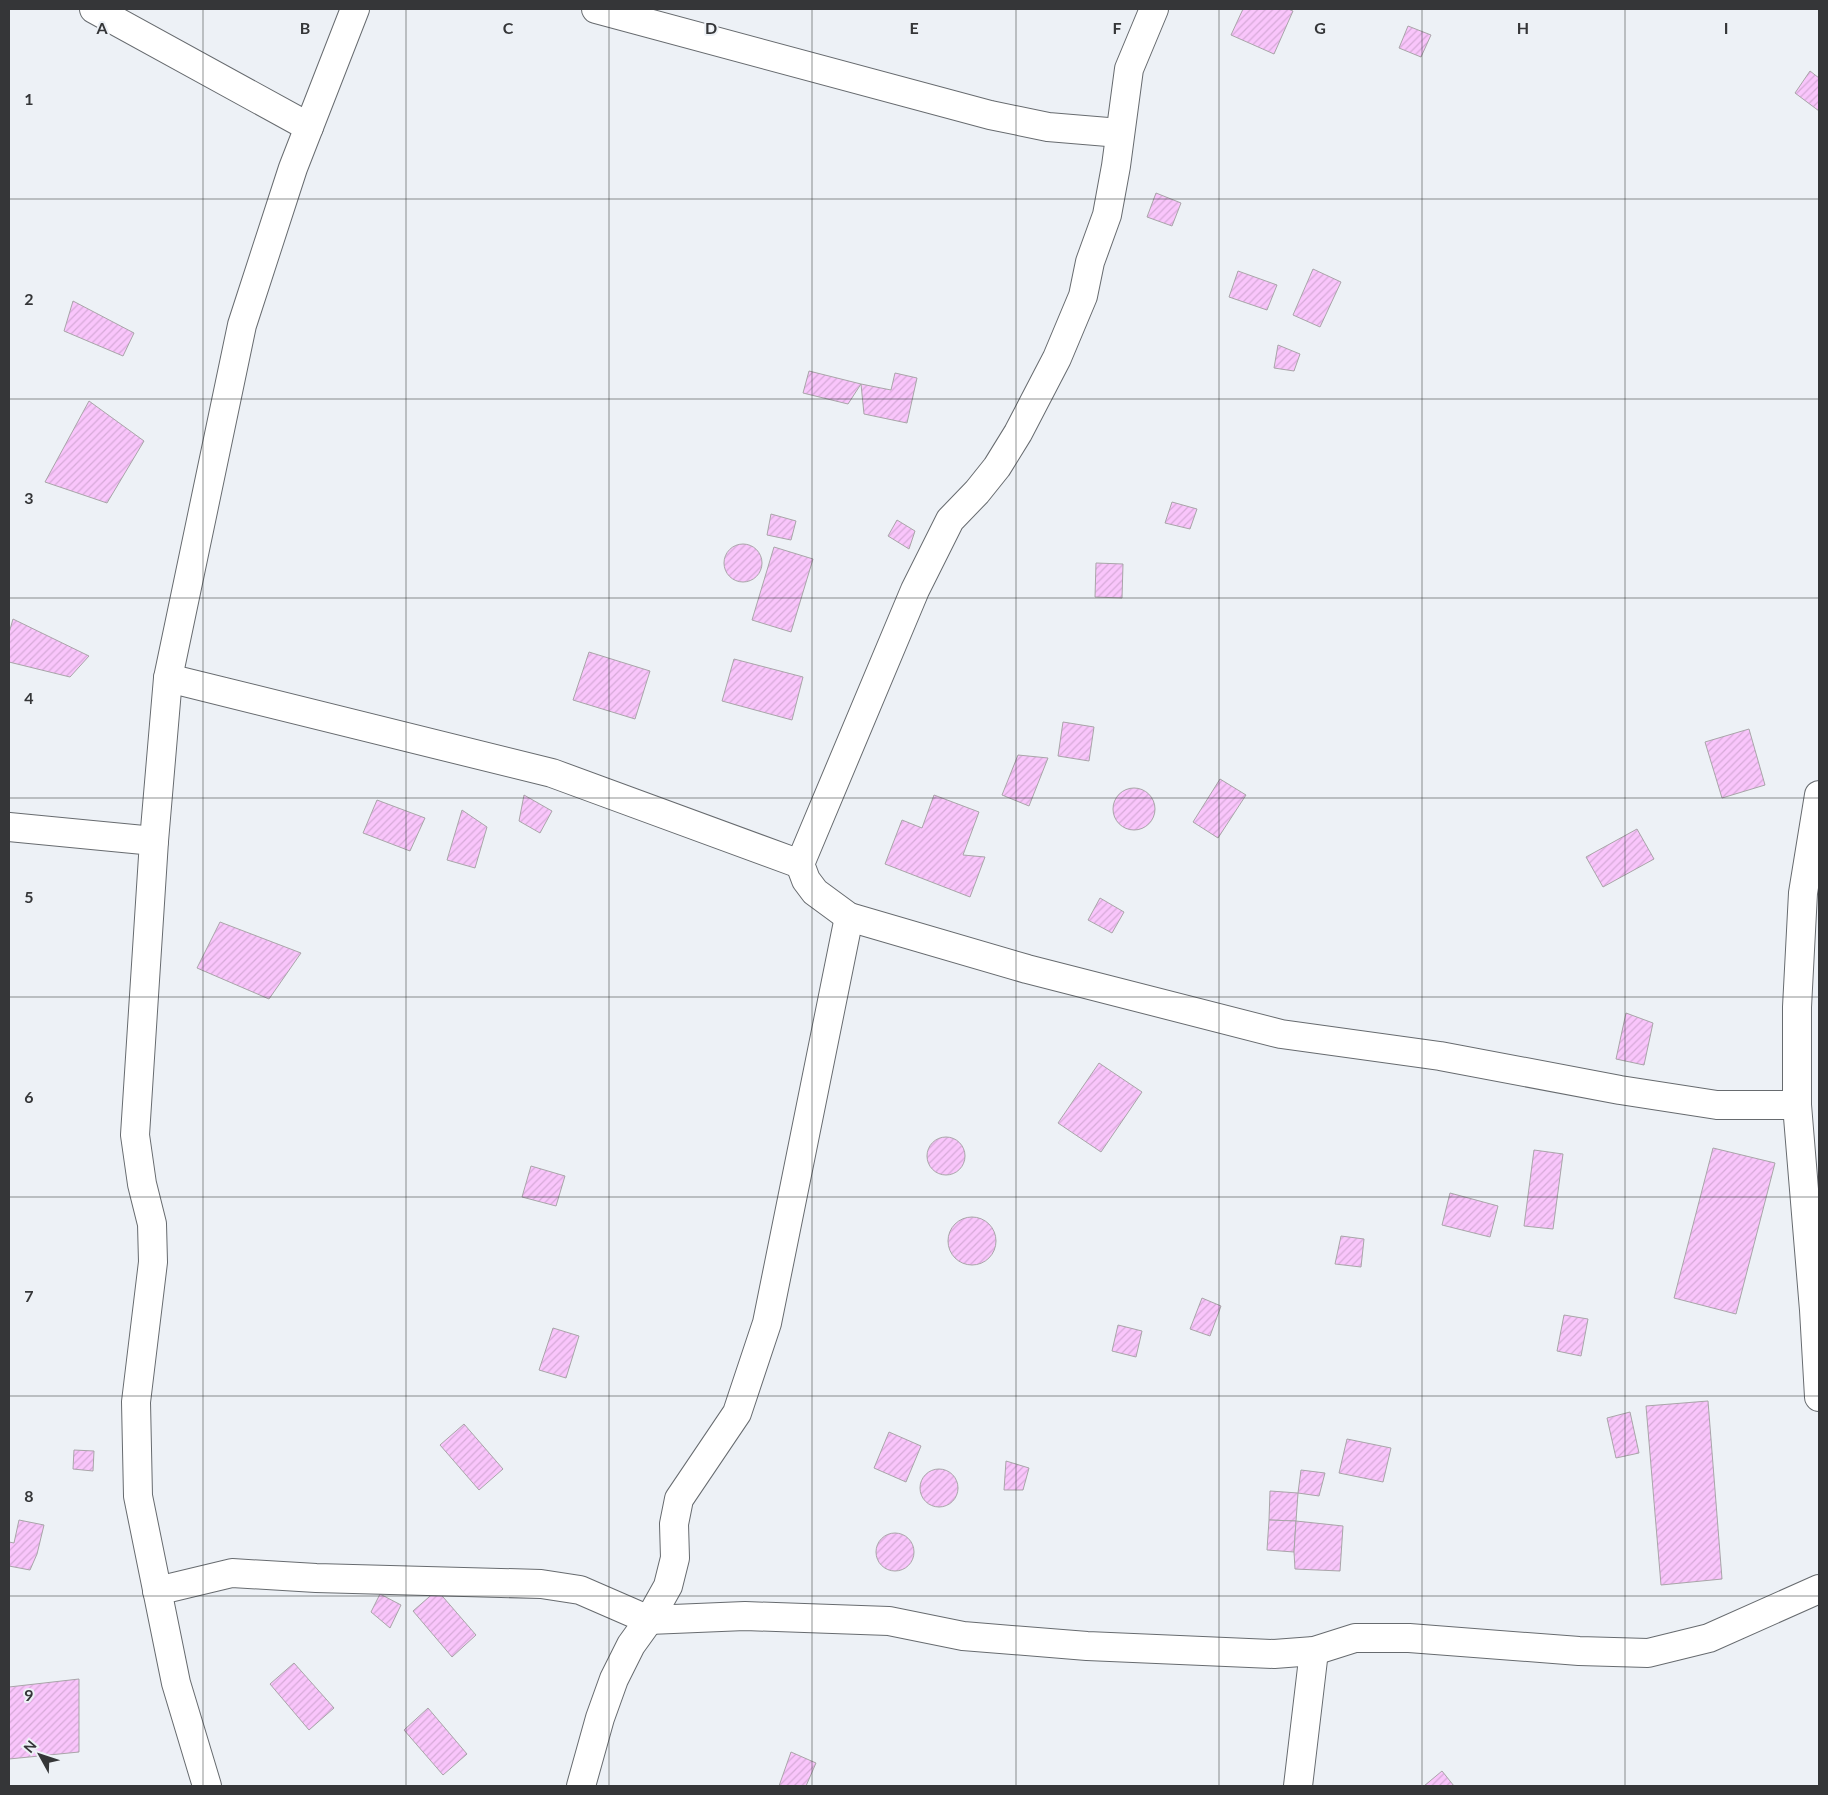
<svg xmlns="http://www.w3.org/2000/svg" width="1828" height="1795" font-family="Lato,sans-serif">
  <defs>
    <pattern id="building-hatch" width="6" height="6" patternUnits="userSpaceOnUse" patternTransform="scale(1.25)"><rect width="6" height="6" fill="#f9c5fb"/><path d="M-1 1l2-2M0 6l6-6M5 7l2-2" fill="none" stroke="#d6aad8"/></pattern>
  </defs>
  <rect width="100%" height="100%" fill="#edf1f6"/>
  <g fill="url(#building-hatch)" stroke="#a9a5a9">
    <path d="M1243,9H1288L1293,11L1274,54L1231,35Z"/>
    <path d="M1408,26L1431,35L1421,57L1399,48Z"/>
    <path d="M1810,71L1819,78V111L1795,93Z"/>
    <path d="M1156,193L1181,203L1172,226L1147,217Z"/>
    <path d="M1313,269L1341,282L1320,327L1293,315Z"/>
    <path d="M1238,271L1277,285L1267,310L1229,297Z"/>
    <path d="M73,301L134,333L123,356L64,331Z"/>
    <path d="M1278,345L1300,354L1294,371L1274,368Z"/>
    <path d="M809,371L861,384L848,404L803,393Z"/>
    <path d="M895,373L917,378L907,423L864,414L861,384L891,390Z"/>
    <path d="M89,401L144,441L107,503L45,482Z"/>
    <path d="M1172,502L1197,509L1190,529L1165,523Z"/>
    <path d="M771,514L796,521L791,540L767,535Z"/>
    <path d="M897,520L915,531L909,549L888,536Z"/>
    <circle cx="743" cy="563" r="19"/>
    <path d="M774,547L813,559L791,632L752,620Z"/>
    <path d="M1096,563L1123,564L1122,598L1095,597Z"/>
    <path d="M13,619L89,656L70,677L9,662V633Z"/>
    <path d="M589,652L650,671L635,719L573,700Z"/>
    <path d="M734,659L803,677L792,720L722,701Z"/>
    <path d="M1063,722L1094,727L1089,761L1058,756Z"/>
    <path d="M1749,729L1765,785L1722,798L1705,742Z"/>
    <path d="M1018,755L1048,758L1029,806L1002,795Z"/>
    <path d="M1220,779L1246,795L1218,838L1193,822Z"/>
    <circle cx="1134" cy="809" r="21"/>
    <path d="M524,795L552,811L540,833L519,821Z"/>
    <path d="M934,795L979,812L963,855L985,857L970,897L885,864L902,820L922,828Z"/>
    <path d="M377,800L425,818L410,851L363,833Z"/>
    <path d="M462,810L487,827L475,868L447,860Z"/>
    <path d="M1637,829L1654,859L1603,887L1586,857Z"/>
    <path d="M1100,898L1124,912L1112,933L1088,920Z"/>
    <path d="M220,922L301,953L269,999L197,968Z"/>
    <path d="M1626,1013L1653,1023L1644,1065L1616,1059Z"/>
    <path d="M1099,1063L1142,1092L1101,1152L1058,1123Z"/>
    <circle cx="946" cy="1156" r="19"/>
    <path d="M1713,1148L1775,1163L1736,1314L1674,1298Z"/>
    <path d="M1534,1150L1563,1154L1553,1229L1524,1226Z"/>
    <path d="M531,1166L565,1176L556,1206L522,1197Z"/>
    <path d="M1450,1193L1498,1206L1490,1237L1442,1225Z"/>
    <circle cx="972" cy="1241" r="24"/>
    <path d="M1341,1236L1364,1239L1361,1267L1335,1264Z"/>
    <path d="M1202,1298L1221,1306L1210,1336L1190,1329Z"/>
    <path d="M1564,1315L1588,1319L1581,1356L1557,1351Z"/>
    <path d="M1118,1325L1142,1331L1136,1357L1112,1351Z"/>
    <path d="M553,1328L579,1336L566,1378L539,1370Z"/>
    <path d="M1708,1401L1722,1579L1661,1585L1646,1406Z"/>
    <path d="M1630,1412L1639,1453L1616,1458L1607,1418Z"/>
    <path d="M464,1424L503,1469L479,1490L440,1445Z"/>
    <path d="M889,1432L921,1446L906,1482L874,1468Z"/>
    <path d="M1347,1439L1391,1448L1383,1482L1339,1473Z"/>
    <path d="M74,1450L94,1451L93,1471L73,1469Z"/>
    <path d="M1006,1461L1029,1468L1023,1490H1004Z"/>
    <circle cx="939" cy="1488" r="19"/>
    <path d="M1301,1470L1325,1473L1319,1496L1298,1493Z"/>
    <path d="M1270,1491L1298,1493L1296,1521L1269,1520Z"/>
    <path d="M19,1520L44,1525L37,1554L30,1570L9,1566V1542L14,1543Z"/>
    <path d="M1269,1520L1296,1521L1294,1552L1267,1550Z"/>
    <path d="M1296,1521L1343,1526L1340,1571L1295,1569L1294,1552Z"/>
    <circle cx="895" cy="1552" r="19"/>
    <path d="M437,1590L476,1635L452,1657L413,1611Z"/>
    <path d="M380,1594L401,1605L390,1628L371,1612Z"/>
    <path d="M294,1663L334,1708L309,1730L270,1684Z"/>
    <path d="M79,1679V1752L9,1759V1687Z"/>
    <path d="M428,1708L467,1754L443,1775L404,1730Z"/>
    <path d="M791,1752L816,1763L806,1786H779Z"/>
    <path d="M1442,1771L1454,1786H1424Z"/>
  </g>
  <g fill="none" stroke-linecap="round" stroke-linejoin="round">
    <defs>
      <g id="street">
        <path d="M94,9L309,127"/>
        <path d="M596,9L990,115L1048,127L1120,133"/>
        <path d="M1154,9L1129,69L1116,166L1107,215L1090,262L1083,296L1057,358L1018,433L997,467L977,492L950,520L915,590L800,864L806,880L815,892L849,917L1027,969L1281,1034L1440,1056L1620,1090L1717,1105H1797"/>
        <path d="M168,678L552,773L800,864"/>
        <path d="M1819,795L1803,893L1797,1007V1105L1814,1310L1819,1397"/>
        <path d="M9,827L154,841L135,1135L142,1184L152,1224L153,1262L136,1402L138,1496L176,1683L207,1786"/>
        <path d="M154,841L168,678L242,325L293,168L355,9"/>
        <path d="M157,1591L232,1573L316,1578L541,1584L580,1590L649,1620L745,1616L889,1621L963,1636L1087,1646L1274,1654L1314,1651L1355,1638H1409L1579,1651L1648,1653L1709,1638L1819,1589"/>
        <path d="M581,1786L600,1718L614,1679L631,1645L649,1620L668,1586L675,1558L674,1524L679,1499L737,1413L767,1323L849,917"/>
        <path d="M1298,1786L1314,1651"/>
      </g>
    </defs>
    <use href="#street" stroke="#676b6f" stroke-width="30"/>
    <use href="#street" stroke="#fff" stroke-width="28"/>
  </g>
  <path fill="none" stroke="#353638" stroke-width="1" stroke-opacity="0.55" d="M203,9V1786M406,9V1786M609,9V1786M812,9V1786M1016,9V1786M1219,9V1786M1422,9V1786M1625,9V1786M9,199H1819M9,399H1819M9,598H1819M9,798H1819M9,997H1819M9,1197H1819M9,1396H1819M9,1596H1819"/>
  <g font-size="16" text-anchor="middle" font-weight="bold" fill="#353638" stroke="#edf1f6" stroke-width="4" stroke-linejoin="round" paint-order="stroke">
    <text x="102" y="34">A</text>
    <text x="305" y="34">B</text>
    <text x="508" y="34">C</text>
    <text x="711" y="34">D</text>
    <text x="914" y="34">E</text>
    <text x="1117" y="34">F</text>
    <text x="1320" y="34">G</text>
    <text x="1523" y="34">H</text>
    <text x="1726" y="34">I</text>
    <text x="29" y="105">1</text>
    <text x="29" y="305">2</text>
    <text x="29" y="504">3</text>
    <text x="29" y="704">4</text>
    <text x="29" y="903">5</text>
    <text x="29" y="1103">6</text>
    <text x="29" y="1302">7</text>
    <text x="29" y="1502">8</text>
    <text x="29" y="1701">9</text>
  </g>
  <rect width="1828" height="1795" fill="none" stroke="#353638" stroke-width="20"/>
  <g transform="translate(40 1755) rotate(310)" stroke="#edf1f6" stroke-width="4" paint-order="stroke">
  <path d="M0-4L9 19L0 12L-9 19Z" fill="#353638"/>
  <text y="-8" font-size="14" font-weight="bold" text-anchor="middle" fill="#353638">N</text>
  </g>
</svg>
